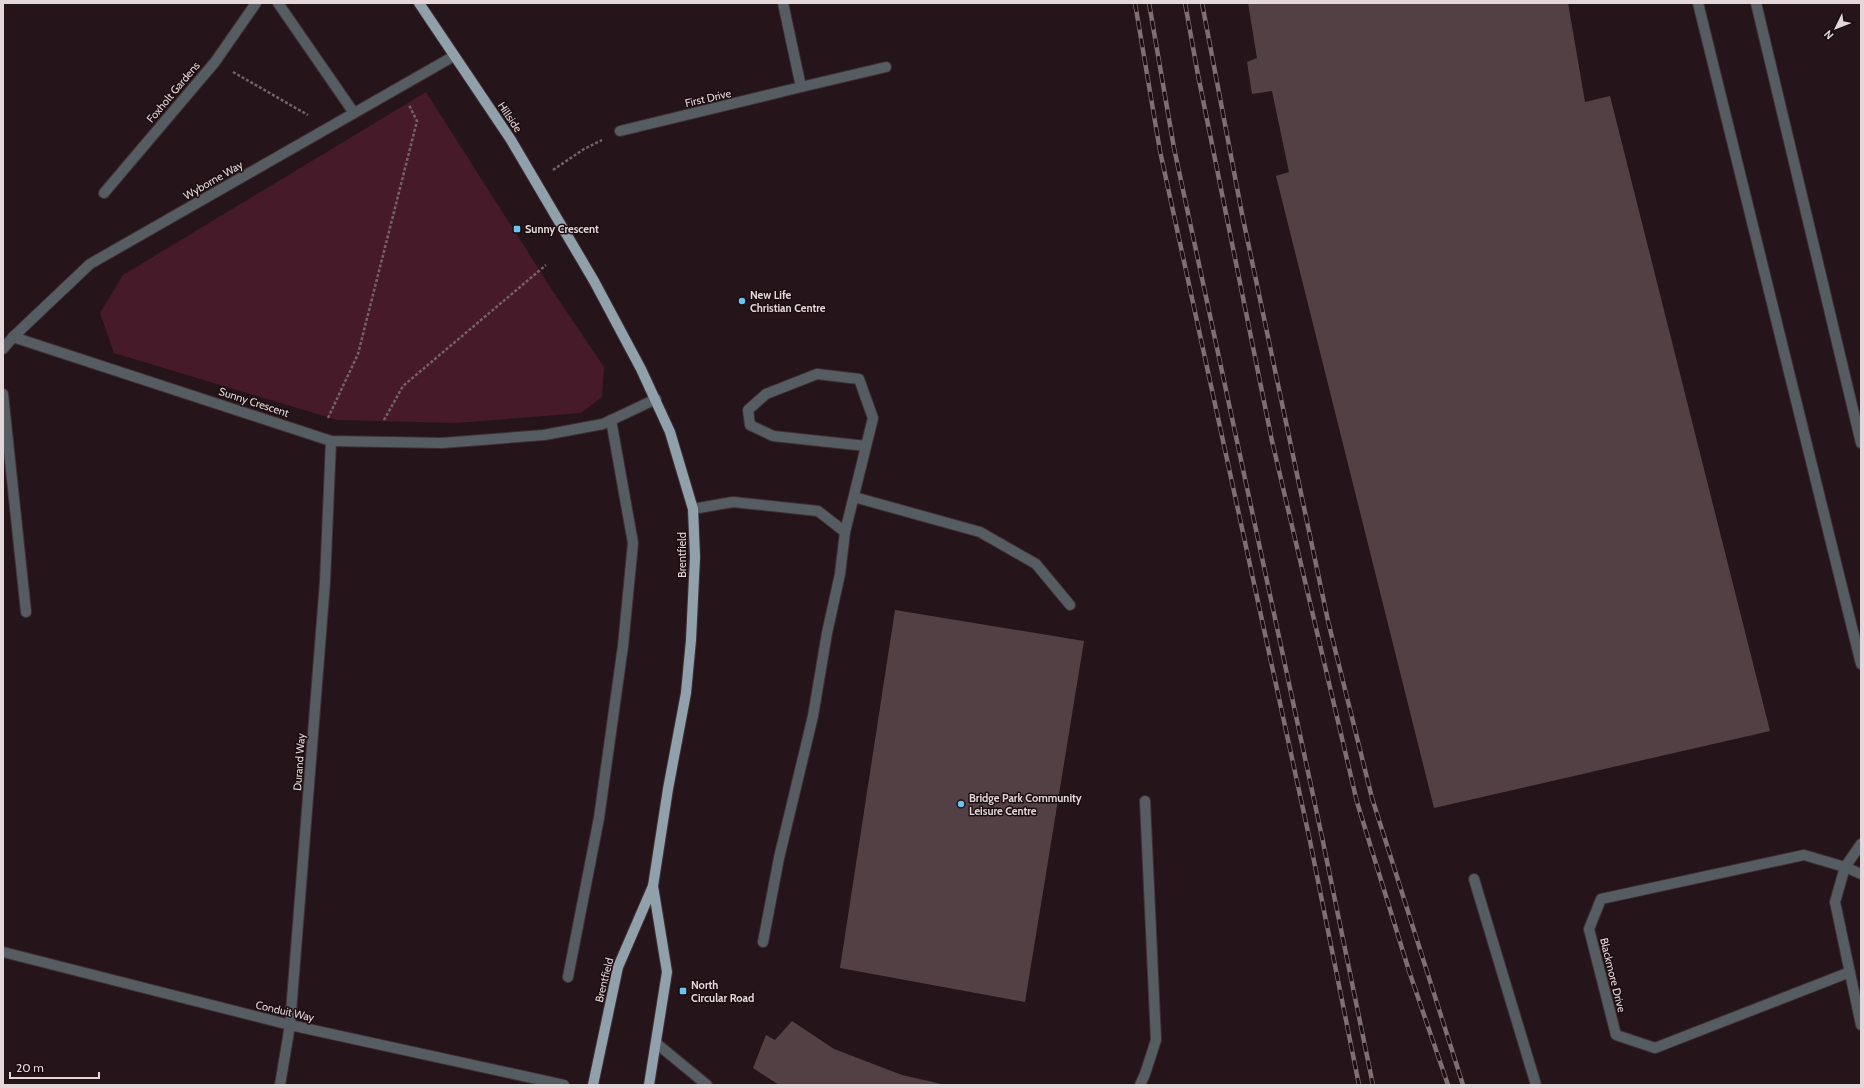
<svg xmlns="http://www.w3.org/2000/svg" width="1864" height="1088" font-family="Cabin,sans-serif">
  <rect width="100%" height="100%" fill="#25151a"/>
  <path fill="#471a29" d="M426,92L554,293L604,367L602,397L581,413L456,423L337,420L114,353L100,313L123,275Z"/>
  <g fill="#534045">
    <path d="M1248,3H1568L1585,102L1610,96L1770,731L1434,808L1276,176L1289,172L1272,91L1252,94L1247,62L1257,58Z"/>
    <path d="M895,610L1084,641L1025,1002L840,968Z"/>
    <path d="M792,1021L834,1049L902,1075L946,1085H779L753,1068L766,1035L775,1040Z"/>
  </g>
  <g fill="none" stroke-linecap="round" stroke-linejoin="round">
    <defs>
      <g id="lane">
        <path d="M1698,3L1861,664"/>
        <path d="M1756,3L1861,443"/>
        <path d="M854,497L980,532L1036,564L1070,605"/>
        <path d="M693,509L733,502L818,511L845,532L840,574L827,633L813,716L779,858L763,942"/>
        <path d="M845,532L873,418L859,379L817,374L766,394L748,410L750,425L773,436L866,446"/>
        <path d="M1861,844L1845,867L1861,874"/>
        <path d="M1474,879L1536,1085"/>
        <path d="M1850,972L1655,1048L1616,1035L1589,929L1601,899L1804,855L1845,867L1835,902L1861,1025"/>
        <path d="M568,977L599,818L623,646L633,543L611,420"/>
        <path d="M656,1043L707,1085"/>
        <path d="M1140,1085L1145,1074L1156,1040L1145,801"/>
      </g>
      <g id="street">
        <path d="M278,3L354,113"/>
        <path d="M801,87L886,67"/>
        <path d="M620,131L801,87L783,3"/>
        <path d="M104,193L215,62L256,3"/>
        <path d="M13,337L331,441L442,443L544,435L603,424L656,399"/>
        <path d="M3,349L13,337L90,264L454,56"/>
        <path d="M3,394L26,612"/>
        <path d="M3,952L290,1025L564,1085"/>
        <path d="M280,1085L290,1025L325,582L331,441"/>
      </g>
      <g id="primary">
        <path d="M419,3L511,140L594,281L641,369L670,432L693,509L695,557L691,640L686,693L668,789L653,886L618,967L593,1085"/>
        <path d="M649,1085L667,972L653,886"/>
      </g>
    </defs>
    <use href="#lane" stroke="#403035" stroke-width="12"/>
    <use href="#street" stroke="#403035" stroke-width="12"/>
    <use href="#primary" stroke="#403035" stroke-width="12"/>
    <g stroke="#726367" stroke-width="2.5" stroke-dasharray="3 2" stroke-linecap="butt">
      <path d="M233,72L308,115"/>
      <path d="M553,170L584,149L602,140"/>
      <path d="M328,418L358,354L417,121L409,105"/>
      <path d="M384,420L403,386L546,265"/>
    </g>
    <use href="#lane" stroke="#565d62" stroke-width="10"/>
    <use href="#street" stroke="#565d62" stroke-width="10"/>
    <use href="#primary" stroke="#91a1ab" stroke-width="10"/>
    <defs>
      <g id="rail">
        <path d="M1135,3L1160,151L1310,841L1359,1085"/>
        <path d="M1149,3L1174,148L1322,837L1373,1085"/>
        <path d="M1185,3L1198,75L1272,441L1357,802L1409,971L1448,1085"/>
        <path d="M1202,3L1242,214L1328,621L1372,798L1463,1085"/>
      </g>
    </defs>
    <use href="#rail" stroke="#7d6f73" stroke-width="4.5"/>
    <use href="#rail" stroke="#1c0d11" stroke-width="3" stroke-dasharray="9" stroke-linecap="butt"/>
  </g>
  <g fill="#6ac3f1" stroke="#1c0d11" stroke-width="1.5">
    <rect x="513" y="225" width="8" height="8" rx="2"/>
    <circle cx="742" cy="301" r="4"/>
    <circle cx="961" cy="804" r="4"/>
    <rect x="679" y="987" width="8" height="8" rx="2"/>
  </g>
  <g text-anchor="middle" stroke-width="3" stroke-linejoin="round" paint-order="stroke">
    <g font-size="11" fill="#e3d7da" stroke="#1c0d11">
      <text transform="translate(173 92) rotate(-50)" y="4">Foxholt Gardens</text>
      <text transform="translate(708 98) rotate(-13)" y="4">First Drive</text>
      <text transform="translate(510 117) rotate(56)" y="4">Hillside</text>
      <text transform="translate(213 180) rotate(-30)" y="4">Wyborne Way</text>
      <text transform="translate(254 402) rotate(18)" y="4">Sunny Crescent</text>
      <text transform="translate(682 555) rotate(-90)" y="4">Brentfield</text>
      <text transform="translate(299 762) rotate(-86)" y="4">Durand Way</text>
      <text transform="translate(1613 975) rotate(76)" y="4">Blackmore Drive</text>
      <text transform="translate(604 980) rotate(-76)" y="4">Brentfield</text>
      <text transform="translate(285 1011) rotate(13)" y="4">Conduit Way</text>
    </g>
    <g font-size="11" font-weight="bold" fill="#e3d7da" stroke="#1c0d11" text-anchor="start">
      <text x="525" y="233">Sunny Crescent</text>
      <text x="750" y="299">New Life<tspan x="750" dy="13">Christian Centre</tspan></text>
      <text x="969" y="802">Bridge Park Community<tspan x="969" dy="13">Leisure Centre</tspan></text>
      <text x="691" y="989">North<tspan x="691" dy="13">Circular Road</tspan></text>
    </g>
  </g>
  <rect width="1864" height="1088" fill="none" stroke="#e3d7da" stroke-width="8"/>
  <g transform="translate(1836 28) rotate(227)" stroke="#1c0d11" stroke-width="3" paint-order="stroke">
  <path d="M0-3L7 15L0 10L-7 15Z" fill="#e3d7da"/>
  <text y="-6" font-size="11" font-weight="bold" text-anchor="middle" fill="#e3d7da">N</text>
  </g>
  <path d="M10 1072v6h89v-6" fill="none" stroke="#e3d7da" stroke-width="2"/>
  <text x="16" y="1072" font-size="12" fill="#e3d7da" stroke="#1c0d11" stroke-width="3" paint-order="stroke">20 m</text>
</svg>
